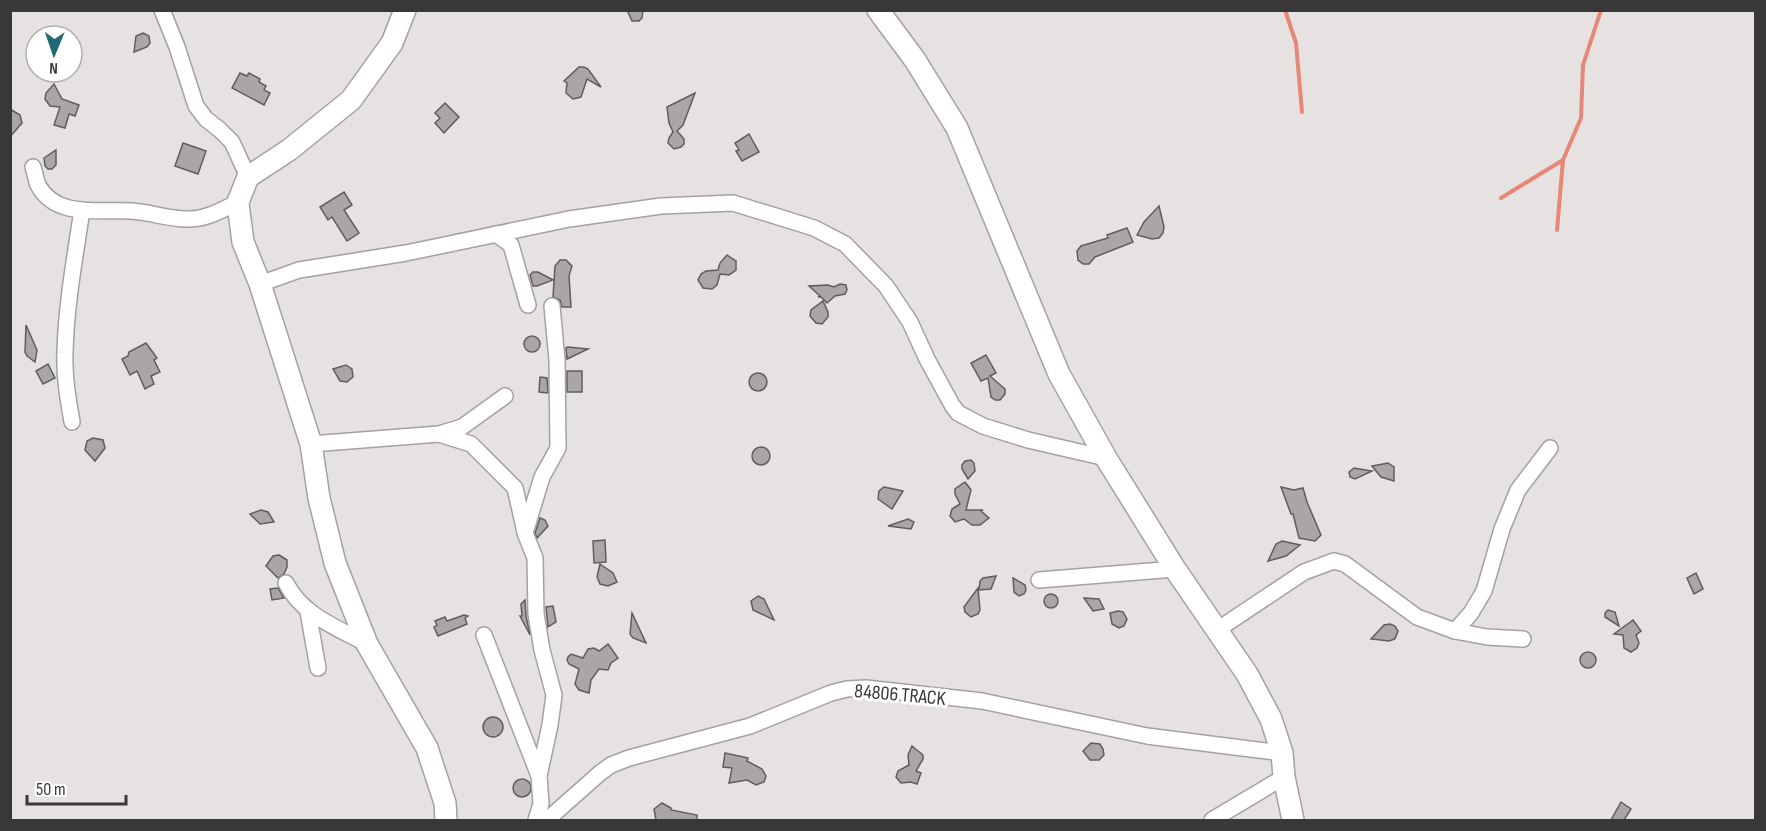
<svg xmlns="http://www.w3.org/2000/svg" width="1766" height="831" font-family="'Sofia Sans Condensed',sans-serif">
  <rect width="100%" height="100%" fill="#e6e2e1"/>
  <g fill="none" stroke-linecap="round" stroke-linejoin="round">
    <g stroke="#e68777" stroke-width="4">
      <path d="M1285,10L1296,43L1302,112"/>
      <path d="M1501,198L1563,160L1581,118L1583,65L1601,10"/>
      <path d="M1557,230L1563,160"/>
    </g>
  </g>
  <g fill="#aaa6a5" stroke="#615d5d" stroke-width="1.5">
    <path d="M627,10H643L642,18L639,21H632Z"/>
    <path d="M143,33L149,36L150,43L147,47L134,52L136,36Z"/>
    <path d="M579,67H584L588,69L601,87L587,79L581,97L573,99L566,93L567,83L564,81Z"/>
    <path d="M240,73L247,76L249,73L260,79L259,82L266,86L264,90L270,93L264,105L232,88Z"/>
    <path d="M54,84L62,99L79,105L75,116L69,114L65,128L54,125L60,107L50,106L45,99L46,93Z"/>
    <path d="M695,93L683,125L677,131L684,139V144L681,147L674,149L668,143L669,138L673,132L669,123L667,107Z"/>
    <path d="M445,103L459,117L444,133L435,123L440,118L435,113Z"/>
    <path d="M10,109L20,115L22,123L10,137Z"/>
    <path d="M749,134L759,152L742,161L736,151L739,150L735,143Z"/>
    <path d="M183,143L206,151L198,174L175,166Z"/>
    <path d="M56,150V165L52,169H48L45,166L44,158Z"/>
    <path d="M344,192L352,205L344,210L359,233L347,241L332,217L328,220L320,207Z"/>
    <path d="M1159,206L1164,227L1163,233L1159,238L1152,239L1137,235L1144,222Z"/>
    <path d="M1127,228L1133,242L1095,257L1089,264H1083L1078,260L1077,251L1081,246L1108,238L1107,235Z"/>
    <path d="M727,255L736,261V270L729,275L720,274L717,285L712,289L703,288L698,280L701,274L706,271L718,270L720,263Z"/>
    <path d="M560,260H566L572,266L569,276L571,307H562L560,300L553,297L555,266Z"/>
    <path d="M533,272H538L553,280L537,286H533L530,275Z"/>
    <path d="M840,284L846,285L847,290L845,294L835,296L827,303L821,297H818L820,296L809,286L828,285L834,287Z"/>
    <path d="M823,301L828,312V317L822,324L816,323L810,316L811,310Z"/>
    <path d="M26,325L37,350L35,362L27,356L25,352Z"/>
    <circle cx="532" cy="344" r="8"/>
    <path d="M146,343L157,358L154,360L160,372L151,376L154,384L145,389L137,371L130,375L122,359L128,356L129,352Z"/>
    <path d="M566,348L568,347L588,349L567,359Z"/>
    <path d="M986,355L996,373L990,376L1005,389V394L1000,400H995L991,397L988,378L981,381L971,363Z"/>
    <path d="M48,364L55,378L43,384L36,371Z"/>
    <path d="M346,365L352,369L353,377L347,382L340,381L333,369Z"/>
    <rect x="567" y="371" width="15" height="21"/>
    <circle cx="758" cy="382" r="9"/>
    <path d="M540,377L547,378L548,393L539,392Z"/>
    <path d="M93,438L103,440L105,448L95,461L85,450L87,441Z"/>
    <circle cx="761" cy="456" r="9"/>
    <path d="M971,460L974,463L975,471L968,479L962,469V465L965,461Z"/>
    <path d="M1388,463L1394,467V481L1381,477L1372,466Z"/>
    <path d="M1354,468L1372,471L1355,479L1350,477L1349,472Z"/>
    <path d="M965,482L971,490L966,510H983L981,511L989,518L980,525H972L964,519L955,522L950,516L952,509L960,504L955,494V489Z"/>
    <path d="M884,487L903,491L892,509L878,499L879,491Z"/>
    <path d="M1281,487L1294,490L1303,488L1307,502L1321,535L1315,541L1299,538L1293,514H1291Z"/>
    <path d="M261,510L268,512L274,522L260,524L250,514Z"/>
    <path d="M540,518L545,520L548,526L537,538L535,533Z"/>
    <path d="M908,519L914,522L911,529L888,526Z"/>
    <path d="M605,540L606,562L594,563L593,541Z"/>
    <path d="M1282,541L1300,545L1286,556L1268,561L1276,544Z"/>
    <path d="M279,555L287,560V567L284,574L278,578L266,566L273,556Z"/>
    <path d="M600,564L613,573L617,582L608,586L600,584L597,577Z"/>
    <path d="M1696,573L1703,589L1694,594L1687,578Z"/>
    <path d="M996,576L991,589L979,590L980,581L983,578Z"/>
    <path d="M1013,578L1025,585L1026,590L1024,594L1019,596L1014,592Z"/>
    <path d="M278,588L284,598L272,600L270,589Z"/>
    <path d="M978,588L980,610L978,614L971,617L965,612L964,607Z"/>
    <circle cx="1051" cy="601" r="7"/>
    <path d="M758,596L764,599L774,620L753,610L751,601Z"/>
    <path d="M1084,598L1099,599L1104,609L1093,611Z"/>
    <path d="M525,600L526,616L530,635L520,616H522L521,604Z"/>
    <path d="M553,606L556,622L548,627L546,607Z"/>
    <path d="M1608,610L1615,612L1619,626L1605,617V613Z"/>
    <path d="M1118,611L1123,612L1127,619L1124,626L1119,628L1112,624L1110,613Z"/>
    <path d="M632,613L646,643L633,638L630,634Z"/>
    <path d="M464,615L468,616L465,618L467,624L438,636L434,627L437,625L435,621L445,617L447,621Z"/>
    <path d="M1633,620L1641,631L1636,635L1639,643L1637,648L1631,652L1624,648L1623,635L1614,634Z"/>
    <path d="M1390,624L1395,626L1398,631L1395,639L1389,641L1371,639L1384,625Z"/>
    <path d="M608,644L618,658L611,663L608,670L599,669L591,680L589,693L579,690L575,684L579,669L569,664L567,660L568,657L571,654L583,658L588,649L594,648L599,651Z"/>
    <circle cx="1588" cy="660" r="8"/>
    <circle cx="493" cy="727" r="10"/>
    <path d="M1091,743L1100,744L1103,749L1104,755L1099,760H1090L1083,751Z"/>
    <path d="M912,746L923,755V759L916,771L921,773L917,784L911,782L901,783L896,777L898,771L909,765L908,755Z"/>
    <path d="M725,753L748,758L747,761L762,769L766,776L764,782L756,785L747,780L729,783L732,768L723,767Z"/>
    <circle cx="522" cy="788" r="9"/>
    <path d="M1621,802L1631,809L1624,820H1611Z"/>
    <path d="M662,803L671,808V810L697,815V820H656L654,809Z"/>
  </g>
  <g fill="none" stroke-linecap="round" stroke-linejoin="round">
    <defs>
      <g id="street">
        <path d="M162,10L177,47L196,106L206,119L220,130L232,142L248,177"/>
        <path d="M33,167C35,173 36,180 38,185C56,219 101,209 131,211C150,212 168,219 186,219C205,220 222,210 238,202"/>
        <path d="M496,234L511,245L528,305"/>
        <path d="M260,284L299,270L406,253L569,219L661,206L733,203L814,228L845,244L886,286L910,322L927,359L952,405L958,413L983,426L1028,440L1106,458"/>
        <path d="M72,422C68,399 64,376 65,353C66,305 75,257 82,210"/>
        <path d="M439,434L471,444L515,488L525,532"/>
        <path d="M311,444L439,434L462,427L505,396"/>
        <path d="M1039,580L1175,569"/>
        <path d="M286,583C302,615 336,627 367,644"/>
        <path d="M308,612L318,668"/>
        <path d="M1217,630L1304,572L1334,561L1345,564L1417,617L1455,631L1487,637L1523,639"/>
        <path d="M1455,631L1471,613L1484,591L1502,529L1518,490L1550,448"/>
        <path d="M484,635L539,776L541,804L536,820"/>
        <path d="M539,776L550,725L554,695L542,650L536,614L535,558L525,533L542,477L558,448L557,360L552,306"/>
        <path d="M547,820L600,773L611,765L629,758L750,726L831,693L847,689L866,688L982,701L1147,736L1282,753"/>
        <path d="M1212,820L1284,777"/>
      </g>
      <g id="secondary">
        <path d="M405,10L392,43L351,100L289,150L248,177L238,202L239,212L243,242L260,284L311,444L319,498L335,563L367,644L427,748L445,803L446,820"/>
        <path d="M878,10L915,60L957,128L1059,374L1106,458L1175,569L1247,674L1271,719L1282,753L1284,777L1293,820"/>
      </g>
    </defs>
    <use href="#street" stroke="#a5a1a0" stroke-width="18"/>
    <use href="#secondary" stroke="#a5a1a0" stroke-width="24"/>
    <use href="#street" stroke="#fff" stroke-width="15"/>
    <use href="#secondary" stroke="#fff" stroke-width="21"/>
  </g>
  <g text-anchor="middle" stroke-width="6" stroke-linejoin="round" paint-order="stroke">
    <g font-size="20" fill="#393737" stroke="#fff">
      <text transform="translate(900 694) rotate(5)" y="7">84806 TRACK</text>
    </g>
  </g>
  <rect width="1766" height="831" fill="none" stroke="#393737" stroke-width="24"/>
  <g transform="translate(54 54) rotate(182)"><circle r="28" fill="#ffffff" stroke="#b0afaf" stroke-width="1.5"/>
  <path d="M0-4.5L10 22L0 15L-10 22Z" fill="#206975"/>
  <text y="-9" font-size="16" font-weight="bold" text-anchor="middle" fill="#393737">N</text>
  </g>
  <path d="M27 795v9h99v-9" fill="none" stroke="#393737" stroke-width="3"/>
  <text x="36" y="795" font-size="18" fill="#393737" stroke="#ffffff" stroke-width="4.5" paint-order="stroke">50 m</text>
</svg>
